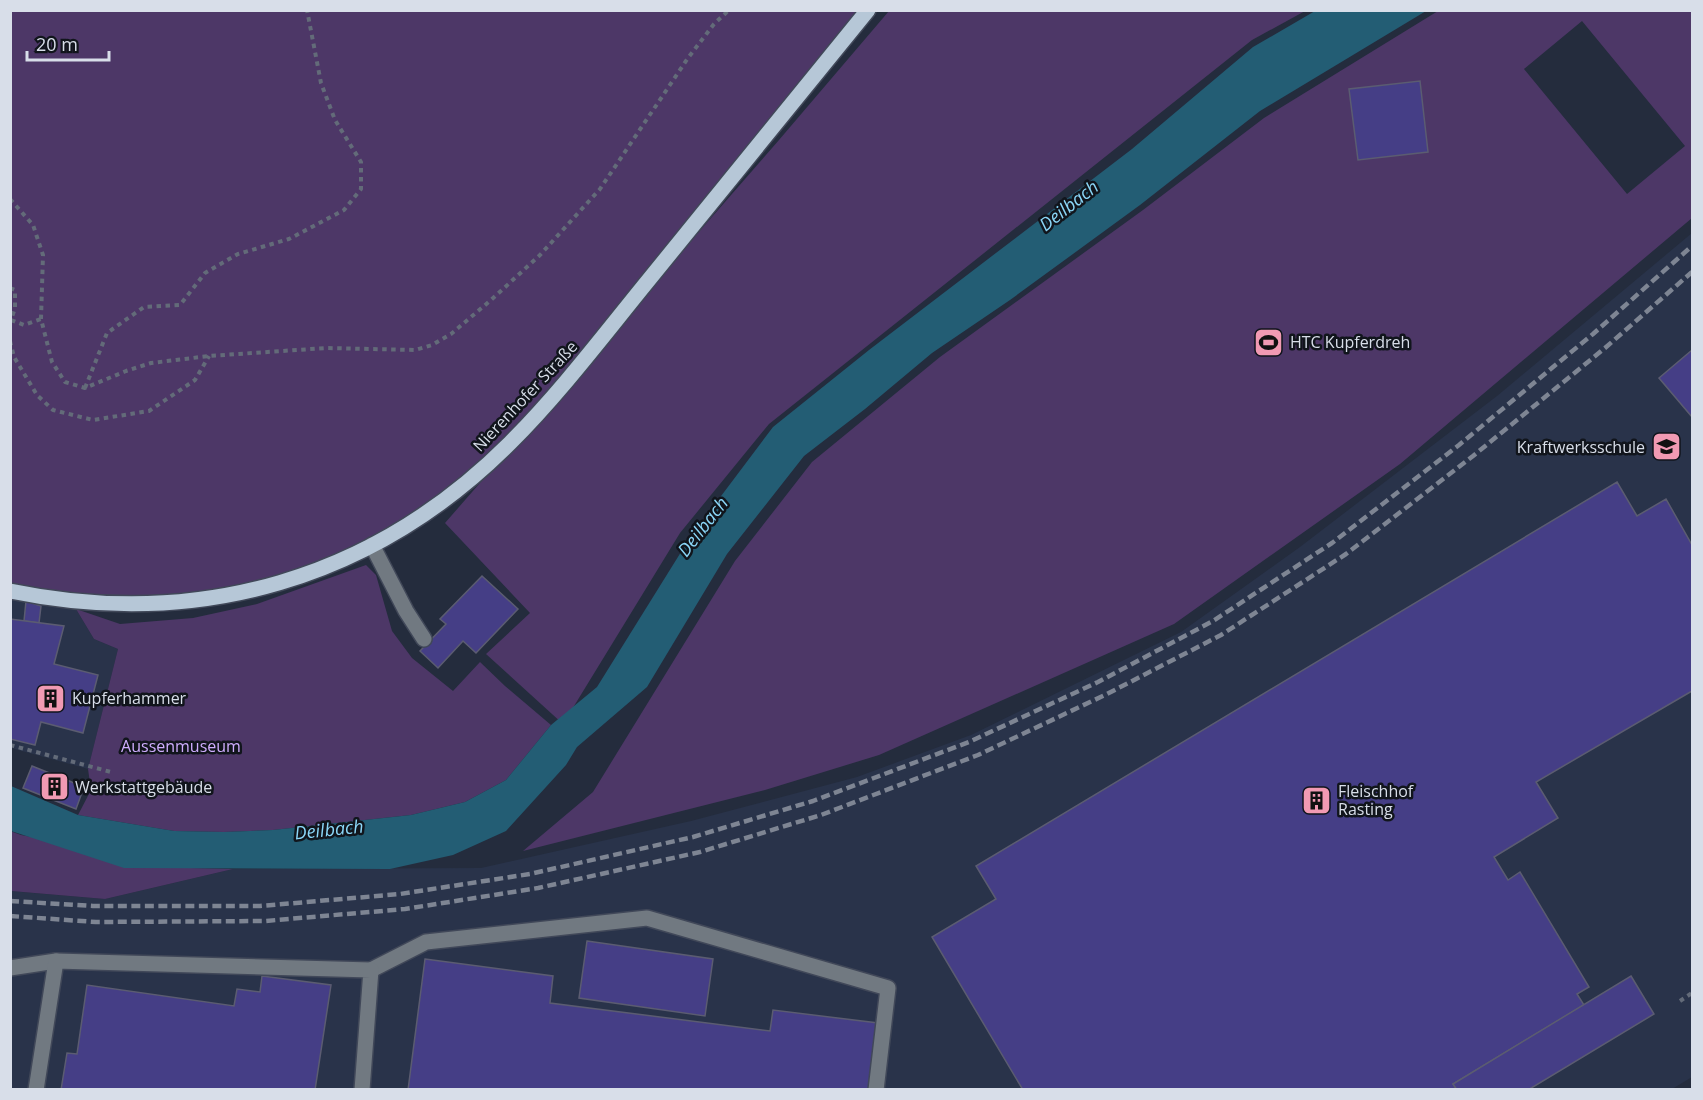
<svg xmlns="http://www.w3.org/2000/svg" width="1703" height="1100" font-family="'Open Sans',sans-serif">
  <rect width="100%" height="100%" fill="#242c3d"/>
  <g fill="#29334a">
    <path d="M1692,233V1077L1672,1089H11L10,891L105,899L233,869L481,868L691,821L857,777L971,735L1181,632L1300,547L1497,396Z"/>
    <path d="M11,595L76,609L94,639L118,649L88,769L11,748Z"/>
  </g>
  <g fill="#4d3767" fill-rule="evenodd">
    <path d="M11,11H863L509,440L437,502L334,558L244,588L105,600L11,587Z"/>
    <path d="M889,11H1305L1252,40L769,424L680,533L563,724L486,654L530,613L445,523L779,140Z"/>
    <path d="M1438,11H1692V218L1400,464L1174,624L879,755L765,790L523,851L593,792L735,561L812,462L940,357L1143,210L1264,118ZM1582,21L1685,146L1627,194L1524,69Z"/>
    <path d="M366,565L376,575L392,631L412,658L453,691L480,662L505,686L551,725L506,780L465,802L411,815L273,830L224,832L174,831L78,815L91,790L88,769L118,649L94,639L76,609L120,624L193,618L257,604Z"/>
    <path d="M10,831L21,835L191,868L233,869L105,899L11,891Z"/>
  </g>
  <path fill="#235d74" d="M1315,11H1426L1260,111L1140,205L1010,300L932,353L865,409L804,456L727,554L647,687L577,747L566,765L506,831L453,855L390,869L124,868L11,831V786L78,815L174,831L224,832L273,830L411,815L465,802L506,780L551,725L597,687L691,536L773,427L869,350L1132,149L1253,47Z"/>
  <g fill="#453e86" stroke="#5b5c71" stroke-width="1.5">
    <path d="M1420,81L1428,152L1358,160L1349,89Z"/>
    <path d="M1692,350V417L1659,378Z"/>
    <path d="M1617,482L1637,516L1666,499L1692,545V691L1536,782L1558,818L1494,857L1508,880L1520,872L1589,987L1577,994L1584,1005L1453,1084L1457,1090H1023L932,937L996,899L976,866Z"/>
    <path d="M482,576L518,609L476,653L463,641L438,668L420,651L446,624L440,619Z"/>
    <path d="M26,601L41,606L39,623L24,621Z"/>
    <path d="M10,619L64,626L54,664L98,675L83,733L41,722L35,745L10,739Z"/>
    <path d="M32,766L84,787L76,809L23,788Z"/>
    <path d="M587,941L713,959L705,1016L579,998Z"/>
    <path d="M425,959L553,976L550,1003L770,1031L773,1010L878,1023L869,1090H408Z"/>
    <path d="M262,976L331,985L315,1090H61L67,1053L77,1054L87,985L234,1006L237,989L260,992Z"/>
    <path d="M1631,976L1654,1014L1528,1090H1457L1453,1084Z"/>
  </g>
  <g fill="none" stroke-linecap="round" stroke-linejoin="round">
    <defs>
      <g id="minor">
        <path d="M372,545L406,611L424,639"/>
        <path d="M10,968L56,961"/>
        <path d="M371,970L426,942L647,918L888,988L876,1090"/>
        <path d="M36,1090L56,961L371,970L362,1090"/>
      </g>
      <path id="major" d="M10,591C199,630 374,579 510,443C560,393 603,336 647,282C721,192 794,101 868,10"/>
    </defs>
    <use href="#minor" stroke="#414859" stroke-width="18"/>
    <use href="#major" stroke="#414859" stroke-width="18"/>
    <g stroke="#636b79" stroke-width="4" stroke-dasharray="4.5 4.5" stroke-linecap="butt">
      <path d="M10,199L33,225L43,255L41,319L52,362L65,382L85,388L126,371L151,363L209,356L326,348L415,350L432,345L451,334L491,300L540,255L600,189L688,58L714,24L729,10"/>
      <path d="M10,288L15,290V308L10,323"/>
      <path d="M11,320L24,325L41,319"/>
      <path d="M10,341L14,357L37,395L53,410L93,420L149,411L195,380L209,356"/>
      <path d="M85,388L107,333L144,307L180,305L205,273L238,254L289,239L344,210L361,189V162L335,120L321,83L307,10"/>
      <path d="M10,745L111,772"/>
      <path d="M1680,1001L1692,993"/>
    </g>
    <use href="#minor" stroke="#717981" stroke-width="15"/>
    <use href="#major" stroke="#b6c7d7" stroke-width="15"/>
    <g stroke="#7e8593" stroke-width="4.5" stroke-dasharray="9 4.5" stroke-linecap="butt">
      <path d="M10,901L93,906H260L400,894L530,874L693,837L813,801L969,742L1098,682L1213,621L1332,543L1459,445L1593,334L1692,246"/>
      <path d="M10,916L96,922L265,921L405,909L538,888L700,852L821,815L978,755L1107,694L1221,635L1346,554L1473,456L1605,348L1692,272"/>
    </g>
  </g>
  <defs>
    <symbol id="stadium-square" viewBox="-11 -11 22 22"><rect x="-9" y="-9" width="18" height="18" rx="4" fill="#f19ab3" stroke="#11151c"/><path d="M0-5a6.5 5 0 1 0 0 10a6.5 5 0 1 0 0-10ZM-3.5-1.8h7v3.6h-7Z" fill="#111"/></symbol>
    <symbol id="school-square" viewBox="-11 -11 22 22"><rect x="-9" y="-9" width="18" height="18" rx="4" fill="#f19ab3" stroke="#11151c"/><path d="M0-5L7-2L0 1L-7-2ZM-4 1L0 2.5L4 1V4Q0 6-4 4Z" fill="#111"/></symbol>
    <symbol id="building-square" viewBox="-11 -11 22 22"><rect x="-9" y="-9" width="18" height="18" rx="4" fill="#f19ab3" stroke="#11151c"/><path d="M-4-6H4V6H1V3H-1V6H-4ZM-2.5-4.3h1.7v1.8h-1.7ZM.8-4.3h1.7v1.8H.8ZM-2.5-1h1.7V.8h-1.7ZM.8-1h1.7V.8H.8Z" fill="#111"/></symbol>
  </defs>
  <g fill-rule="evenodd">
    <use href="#stadium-square" x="1252" y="326" width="33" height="33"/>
    <use href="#school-square" x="1650" y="430" width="33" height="33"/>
    <use href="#building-square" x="34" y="682" width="33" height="33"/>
    <use href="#building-square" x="38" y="770" width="33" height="33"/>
    <use href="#building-square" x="1300" y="784" width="33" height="33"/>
  </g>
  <g text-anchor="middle" stroke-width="5" stroke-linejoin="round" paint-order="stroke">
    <g font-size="16" fill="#d8dee9" stroke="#11151c" text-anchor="start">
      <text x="1290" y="348">HTC Kupferdreh</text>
      <text x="1645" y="453" text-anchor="end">Kraftwerksschule</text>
      <text x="72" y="704">Kupferhammer</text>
      <text x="75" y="793">Werkstattgebäude</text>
      <text x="1338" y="797">Fleischhof<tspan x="1338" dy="18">Rasting</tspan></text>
    </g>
    <g font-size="16" fill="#d8dee9" stroke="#11151c">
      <text transform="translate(525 396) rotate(-47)" y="6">Nierenhofer Straße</text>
    </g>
    <g font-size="16" fill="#cfadfe" stroke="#11151c">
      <text x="181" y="752">Aussenmuseum</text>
    </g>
    <g font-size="18" font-style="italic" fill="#8bd7f8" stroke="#11151c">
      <text transform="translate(1069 206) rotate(-38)" y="6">Deilbach</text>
      <text transform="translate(703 527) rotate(-52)" y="6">Deilbach</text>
      <text transform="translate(329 830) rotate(-6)" y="6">Deilbach</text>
    </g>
  </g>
  <rect width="1703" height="1100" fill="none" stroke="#d8dee9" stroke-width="24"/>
  <path d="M27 51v9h82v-9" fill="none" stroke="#d8dee9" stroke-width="3"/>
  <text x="36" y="51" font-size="18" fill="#d8dee9" stroke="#11151c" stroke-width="4.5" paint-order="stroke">20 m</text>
</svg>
